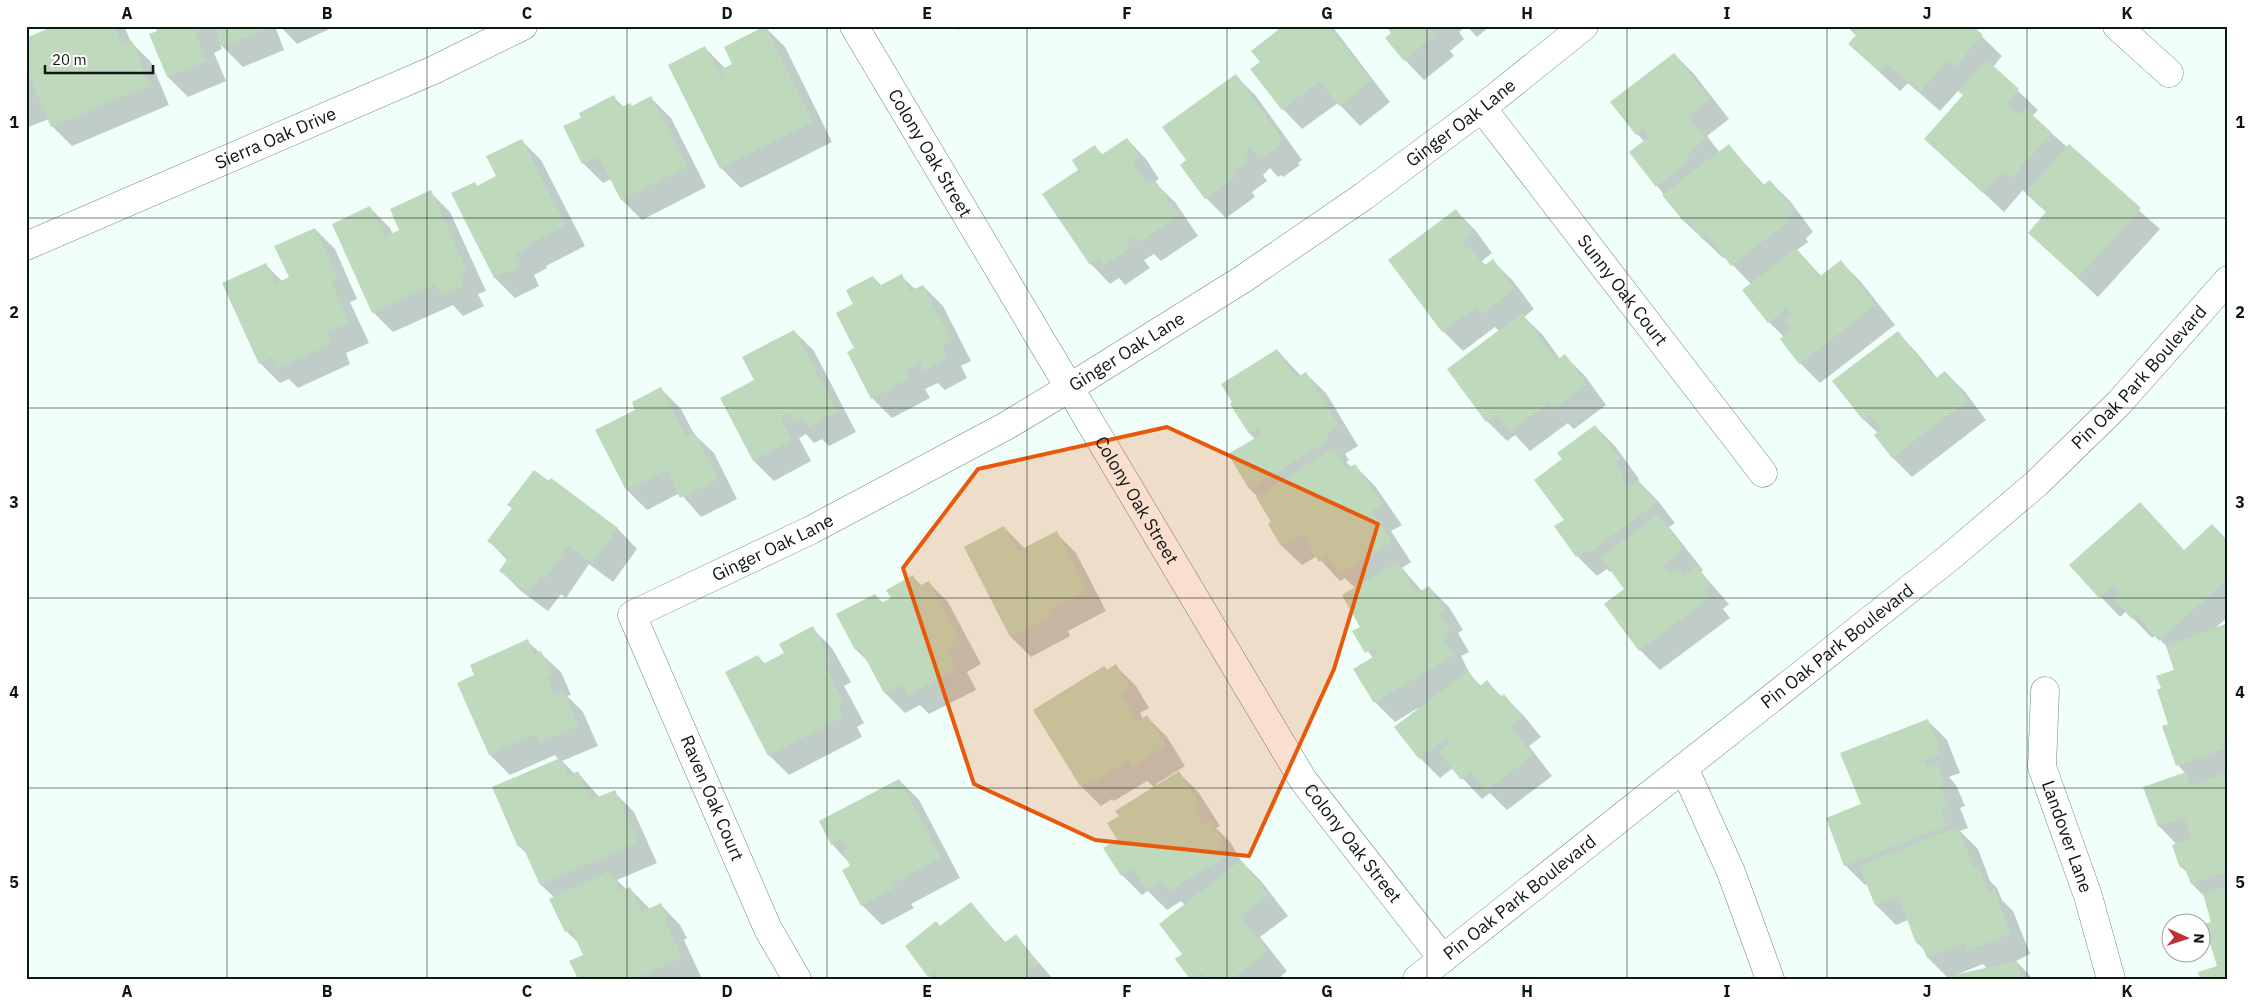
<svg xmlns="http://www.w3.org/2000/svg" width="2254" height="1005" font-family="'IBM Plex Sans',sans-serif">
  <rect width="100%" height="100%" fill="#f0fff9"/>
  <g fill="#0003" fill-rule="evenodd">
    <path d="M55,26H124L131,42L151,62L169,105L72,146L52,126L49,119L26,128V39Z"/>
    <path d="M157,26H275L284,50L243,67L220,44L222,49L214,53L226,81L188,97L168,77Z"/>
    <path d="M280,26H334V27L297,44Z"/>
    <path d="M955,26H963L958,30Z"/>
    <path d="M1277,26H1332L1390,102L1360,126L1338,103L1302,129L1283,109L1262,62L1280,30Z"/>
    <path d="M1388,26H1466L1459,32L1464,39L1450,51L1454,56L1424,80L1405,60L1393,33Z"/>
    <path d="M1467,26H1490L1477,37Z"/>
    <path d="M1846,26H1971L2002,56L1993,67L2038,110L2032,116L2160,229L2098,297L2029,233L2047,213L2023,190L2004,212L1926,139L1964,96L1959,90L1940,111L1908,83L1900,91L1849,44L1857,36Z"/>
    <path d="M765,27L785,47L832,142L741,188L721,168L705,48L725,68L734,64Z"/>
    <path d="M1674,54L1694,74L1729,119L1707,136L1720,153L1729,146L1765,186L1770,182L1790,201L1813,232L1806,238L1808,242L1797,250L1822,277L1841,262L1861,282L1895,325L1820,383L1800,363L1781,339L1784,337L1769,322L1744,290L1751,284L1725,257L1723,258L1685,222L1631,152L1645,142L1637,134Z"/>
    <path d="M1236,76L1256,96L1302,160L1298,163L1300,165L1283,177L1281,175L1278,177L1270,168L1263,175L1267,181L1252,192L1255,197L1226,218L1206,198L1188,160Z"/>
    <path d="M613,97L624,107H633L651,98L671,118L706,187L642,220L622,200L611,179L603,183L583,163Z"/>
    <path d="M1127,139L1146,159L1159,179L1154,182L1175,202L1198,236L1161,261L1154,254L1144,260L1150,268L1125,285L1119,278L1110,284L1091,264L1080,170L1095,147L1103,155Z"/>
    <path d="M521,140L541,160L585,246L546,266L547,268L534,275L539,286L515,298L495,278L453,194L474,183L478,187L498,177Z"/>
    <path d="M430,192L450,212L486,291L478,294L484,306L463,316L453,305L393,332L373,312L333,225L370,208L390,228L393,235L401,231Z"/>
    <path d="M1456,211L1476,231L1492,253L1482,261L1486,266L1493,261L1513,281L1534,309L1524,317L1542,334L1560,359L1565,356L1585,376L1606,405L1574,429L1568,423L1530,451L1515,435L1507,441L1487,421L1499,331L1495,327L1463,351L1443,331Z"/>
    <path d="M315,229L335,249L357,299L350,302L369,343L346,353L350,364L298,388L289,379L280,383L260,363L265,264L283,282L290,278Z"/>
    <path d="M901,276L916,290L923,286L943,306L971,361L961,366L967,378L945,390L938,383L925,389L930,398L892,418L872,398L856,349L855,305L873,277L882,286Z"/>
    <path d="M794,331L814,351L856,432L829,446L822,439L814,443L806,434L799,438L811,461L774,481L754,461L756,381Z"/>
    <path d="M1898,333L1917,353L1937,378L1945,372L1965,392L1986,420L1912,477L1893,458L1878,433L1863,419Z"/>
    <path d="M1277,350L1301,376L1306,374L1326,393L1358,446L1345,454L1349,460L1346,462L1352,468L1355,466L1375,486L1402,525L1391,531L1411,562L1402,568L1422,591L1429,587L1449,607L1463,630L1458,633L1469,652L1461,656L1471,676L1481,686L1487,682L1502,697L1504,696L1524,716L1541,737L1529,746L1552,776L1507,810L1490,793L1482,799L1453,768L1440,778L1420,758L1418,708L1395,722L1375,702L1373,658L1354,632L1362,627L1356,589L1345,578L1340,581L1317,556L1302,565L1282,546L1269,524L1273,522L1258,497L1250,489L1229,455L1255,439L1249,433Z"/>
    <path d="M661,389L681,409L694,434L714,453L737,499L701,517L680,493L647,510L627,490L597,431L637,411Z"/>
    <path d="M1595,426L1615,446L1639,479L1638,481L1658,501L1675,523L1669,527L1703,570L1701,572L1729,604L1723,609L1730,618L1660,670L1640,650L1626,589L1612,570L1610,572L1607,569L1597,576L1577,556L1555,527L1565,520L1564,460Z"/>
    <path d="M551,479L618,529L637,549L613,582L589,564L566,598L561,594L548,611L521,591L501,571L508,561L489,541L513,509L509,505Z"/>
    <path d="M1004,527L1025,549L1056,533L1076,553L1106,611L1068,631L1070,636L1031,657L1011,637L965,548Z"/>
    <path d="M2228,541V617L2213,630L2228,625V979L2218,967L2213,923L2205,897L2192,884L2189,874L2181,867L2177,845L2159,826L2185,773L2178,765L2162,689L2176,671L2168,648L2156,635L2152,638L2126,611L2120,617L2071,565L2184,551Z"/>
    <path d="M913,577L922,586L928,582L948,602L981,664L967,672L976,690L929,714L920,705L905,713L885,693L869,662L856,650L875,595L883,603L892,598Z"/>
    <path d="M812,628L832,648L851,682L844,686L864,723L857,727L862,737L789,775L769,755L758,656L765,664L785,653Z"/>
    <path d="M527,641L561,672L571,695L567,696L583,712L598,746L562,761L575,774L578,773L600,798L614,792L634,812L657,863L617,880L627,890L630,889L650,909L661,905L680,925L687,938L684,940L701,977L579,979L585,955L580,944L566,931L555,898L541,885L528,855L519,846L559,760L555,755L510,775L490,755L458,684L476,676Z"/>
    <path d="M1116,666L1136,686L1149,708L1140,713L1143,719L1147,717L1167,737L1185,766L1156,784L1157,786L1179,773L1199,793L1220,826L1216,828L1231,843L1241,861L1261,881L1288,916L1260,937L1287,971L1278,979H1192L1184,954L1185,905L1181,901L1167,910L1148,891L1142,895L1122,875L1119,840L1121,816L1155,788L1147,781L1114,801L1112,799L1101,806L1081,786L1034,711Z"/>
    <path d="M1927,720L1947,740L1960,773L1949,777L1956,785L1965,806L1960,808L1968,828L1960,831L1978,849L1990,881L1997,888L2002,900L2013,911L2030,954L2010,964L2017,962L2033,979H1943L1948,978L1928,958L1925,950L1917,943L1908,920L1896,925L1876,905L1868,884L1865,885L1845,865L1863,805ZM1983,964L1987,969L1958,975V974Z"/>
    <path d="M899,780L919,800L960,878L911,904L914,908L882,925L862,905L852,866L832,844Z"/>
    <path d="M971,904L1006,943L1016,936L1053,979H932L929,976L941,928Z"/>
  </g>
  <g fill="#bed9bb">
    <path d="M54,26H114L122,45L132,41L150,85L51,127L26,68V38Z"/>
    <path d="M155,26H202L203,29L195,33L207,61L167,77L149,34L157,31Z"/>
    <path d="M213,26H264L265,30L222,47Z"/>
    <path d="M765,26L813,122L720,169L668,65L705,46L722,79L724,78L720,70L732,64L724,47Z"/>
    <path d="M1275,26H1329L1372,81L1339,106L1320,81L1282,110L1250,69L1260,62L1251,51L1278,30Z"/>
    <path d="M1386,26H1436L1431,30L1435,35L1404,61L1385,38L1391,33Z"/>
    <path d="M1859,26H1973L1983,35L1955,67L1948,61L1920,92L1887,64L1880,72L1848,44L1856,35L1853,33Z"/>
    <path d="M1674,53L1710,99L1688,116L1706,139L1687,154L1691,160L1656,187L1629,152L1649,137L1643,129L1636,135L1610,102Z"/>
    <path d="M1987,60L2019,89L2006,103L2019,115L2025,108L2052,133L2011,178L2003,171L1983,193L1924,139L1963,95L1958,91Z"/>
    <path d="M1236,74L1283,140L1279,142L1281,145L1262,158L1261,155L1258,157L1251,148L1243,154L1248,161L1233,172L1236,176L1205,199L1180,165L1186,160L1162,127Z"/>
    <path d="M614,95L620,108L630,103L632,106L651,96L687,167L621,200L598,156L582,164L563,126L581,118L579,113Z"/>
    <path d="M1127,138L1140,158L1133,163L1148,185L1155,180L1179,216L1140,242L1134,234L1126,240L1131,248L1104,265L1099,258L1090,265L1042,194L1078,170L1072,160L1095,145L1101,155Z"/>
    <path d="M522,139L566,226L527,245L529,248L515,255L520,266L494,278L451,193L475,182L477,186L496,176L486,156Z"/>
    <path d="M1729,144L1762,186L1770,180L1794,211L1787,217L1789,221L1731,266L1707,235L1702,239L1688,220L1684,222L1662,195Z"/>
    <path d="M2069,144L2141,208L2078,278L2028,233L2046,212L2025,193Z"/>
    <path d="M431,190L467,271L459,274L464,286L442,296L436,284L372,313L332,224L370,206L385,237L399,230L390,209Z"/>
    <path d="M1456,209L1473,233L1462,242L1467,249L1470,247L1484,266L1493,259L1515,289L1481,315L1476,307L1442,332L1388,260Z"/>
    <path d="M315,228L338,279L331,282L350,323L326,333L331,344L277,369L272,357L259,364L222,283L266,263L275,284L289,277L274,246Z"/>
    <path d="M1796,248L1819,277L1841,260L1876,305L1799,364L1780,339L1792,329L1785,320L1792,315L1787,308L1768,323L1742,290Z"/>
    <path d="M902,274L910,291L923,285L952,341L942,346L948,358L924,371L920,362L906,369L910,378L871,399L847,352L854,348L836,313L853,304L846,290L873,276L879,286Z"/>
    <path d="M1522,313L1557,360L1565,354L1587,384L1553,410L1548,403L1510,432L1497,414L1486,422L1447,369Z"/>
    <path d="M794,330L837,412L808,427L803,418L793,423L788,413L780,417L792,440L753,461L720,398L754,380L742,357Z"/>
    <path d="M1898,331L1935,379L1945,371L1968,400L1892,458L1874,435L1881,429L1869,414L1863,420L1832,381Z"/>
    <path d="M1277,349L1296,378L1306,372L1339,426L1326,434L1330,440L1249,489L1228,454L1262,434L1258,428L1249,434L1230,404L1232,402L1221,384Z"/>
    <path d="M661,387L686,436L694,432L718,479L680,498L667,470L626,490L595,430L635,410L632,402Z"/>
    <path d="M1595,425L1620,459L1615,463L1625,476L1621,479L1627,488L1638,480L1656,503L1589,553L1586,550L1576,557L1554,526L1564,520L1534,480L1562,459L1557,453Z"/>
    <path d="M1334,448L1347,469L1355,464L1383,504L1372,511L1392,542L1339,574L1328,556L1319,562L1302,534L1281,546L1268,524L1271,522L1256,497Z"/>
    <path d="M534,470L549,481L551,478L618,528L592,563L568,545L545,579L541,575L528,592L499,571L509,557L487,541L512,508L507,505Z"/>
    <path d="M2140,502L2184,550L2212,524L2228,541V579L2159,641L2136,615L2132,619L2113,599L2120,593L2114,585L2099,598L2069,565Z"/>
    <path d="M1658,514L1684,549L1663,565L1669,573L1677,568L1683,576L1697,566L1710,584L1704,589L1711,597L1639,651L1604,604L1624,589L1601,557Z"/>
    <path d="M1004,526L1018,551L1057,531L1087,590L1049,611L1051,616L1010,637L964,547Z"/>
    <path d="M1398,562L1416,594L1429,586L1444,610L1439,613L1450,631L1442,636L1454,655L1374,703L1353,669L1378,654L1374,648L1365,653L1352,631L1360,627L1342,595Z"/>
    <path d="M913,575L919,586L929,581L962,644L948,652L957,669L908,695L902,684L884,693L860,648L855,650L836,614L875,594L881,603L891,598L886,590Z"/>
    <path d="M2228,623V741L2221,743L2223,749L2176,766L2162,726L2168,724L2157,690L2161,688L2156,676L2174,670L2166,646Z"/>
    <path d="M813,626L832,662L825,665L844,703L838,707L843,717L768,756L725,672L758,655L763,664L784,653L779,644Z"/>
    <path d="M528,639L534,654L541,651L552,674L547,677L554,694L563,690L579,726L540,742L536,734L489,755L457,683L474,675L470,665Z"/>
    <path d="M1116,664L1130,688L1121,693L1138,721L1147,715L1166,745L1132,767L1128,760L1094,782L1092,779L1080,786L1033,710L1104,666L1107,670Z"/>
    <path d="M1468,671L1480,686L1487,680L1500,697L1504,694L1522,717L1510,726L1533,755L1486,791L1471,772L1461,780L1439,752L1451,743L1446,738L1419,759L1394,727Z"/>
    <path d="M1928,719L1941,753L1924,760L1927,767L1937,763L1945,786L1941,788L1949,808L1941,811L1947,825L1844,866L1826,818L1861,804L1840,753Z"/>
    <path d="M560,758L568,776L578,771L591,800L615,790L638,842L540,885L522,845L518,847L492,787Z"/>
    <path d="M1179,771L1201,806L1195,810L1204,825L1211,821L1223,840L1219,843L1227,856L1169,891L1162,881L1146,891L1133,869L1121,876L1103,848L1117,839L1107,823L1119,816L1115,811Z"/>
    <path d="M2186,772L2190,786L2228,772V871L2191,884L2184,866L2180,868L2172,845L2191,838L2184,818L2158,827L2143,787Z"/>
    <path d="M899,779L941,858L892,884L894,888L861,906L842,870L850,866L843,851L847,848L842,839L831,845L819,821Z"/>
    <path d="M1958,827L1974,867L1978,866L1988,892L1994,890L2011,934L1968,951L1965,943L1927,958L1920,941L1916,943L1898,896L1875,905L1859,866Z"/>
    <path d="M1241,860L1269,895L1241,916L1268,951L1232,979H1207L1202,973L1195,979H1190L1175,959L1182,954L1159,924Z"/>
    <path d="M609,871L620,892L630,887L642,912L661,903L668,918L665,920L682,957L636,979H578L569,961L583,955L571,929L565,932L549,899Z"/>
    <path d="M2228,886V979H2200L2198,972L2217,966L2204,924L2211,922L2203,894Z"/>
    <path d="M971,902L1004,943L1016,934L1038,963L1026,972L1029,974L1022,979H939L934,972L928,977L905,946L936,921L940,926Z"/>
    <path d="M2017,961L2021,979H1940V978Z"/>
  </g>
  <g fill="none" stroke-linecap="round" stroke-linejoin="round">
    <defs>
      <g id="minor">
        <path id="s1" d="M854,26L1303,780L1443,959"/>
        <path d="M2117,26L2169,73"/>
        <path id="s2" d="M1482,108L1763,473"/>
        <path id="s3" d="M26,246L436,69L523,26"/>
        <path id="s4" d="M2045,691L2042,767L2088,896L2111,979"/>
        <path id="s5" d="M797,979L768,929L632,615L811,530L1006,426L1069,388L1243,279L1364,196L1482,108L1584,26"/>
      </g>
      <g id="tertiary">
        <path d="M1684,768L1731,872L1770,979"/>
        <path id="s6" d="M1417,979L1950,557L2037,483L2119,403L2228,280"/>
      </g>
    </defs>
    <use href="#minor" stroke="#6f867e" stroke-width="29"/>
    <use href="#tertiary" stroke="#6f867e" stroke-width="29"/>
    <use href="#minor" stroke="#fff" stroke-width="28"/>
    <use href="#tertiary" stroke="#fff" stroke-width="28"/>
  </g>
  <path fill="#e8590c" fill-opacity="0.2" stroke="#e8590c" stroke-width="4" stroke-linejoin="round" d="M1167,427L1378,524L1334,669L1249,856L1095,840L974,784L903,568L978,469Z"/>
  <path fill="none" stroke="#0d1613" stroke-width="1" stroke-opacity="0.55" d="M227,26V979M427,26V979M627,26V979M827,26V979M1027,26V979M1227,26V979M1427,26V979M1627,26V979M1827,26V979M2027,26V979M26,218H2228M26,408H2228M26,598H2228M26,788H2228"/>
  <g text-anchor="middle" stroke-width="4.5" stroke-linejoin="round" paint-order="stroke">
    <g font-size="18" fill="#0d1613" stroke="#fff">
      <text dy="6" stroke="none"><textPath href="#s5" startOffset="1366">Ginger Oak Lane</textPath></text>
      <text dy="6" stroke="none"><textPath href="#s3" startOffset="272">Sierra Oak Drive</textPath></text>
      <text dy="6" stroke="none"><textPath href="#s1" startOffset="148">Colony Oak Street</textPath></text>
      <text dy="6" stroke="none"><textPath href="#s2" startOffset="230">Sunny Oak Court</textPath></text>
      <text dy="6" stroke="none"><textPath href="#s5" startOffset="961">Ginger Oak Lane</textPath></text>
      <text dy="6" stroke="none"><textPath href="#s6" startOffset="941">Pin Oak Park Boulevard</textPath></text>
      <text dy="6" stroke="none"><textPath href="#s1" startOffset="552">Colony Oak Street</textPath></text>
      <text dy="6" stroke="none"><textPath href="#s5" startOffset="556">Ginger Oak Lane</textPath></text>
      <text dy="6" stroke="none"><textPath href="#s6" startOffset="536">Pin Oak Park Boulevard</textPath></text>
      <text transform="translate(712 798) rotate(67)" y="6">Raven Oak Court</text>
      <text dy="6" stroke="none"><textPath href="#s4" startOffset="150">Landover Lane</textPath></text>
      <text dy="6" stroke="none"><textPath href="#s1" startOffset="958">Colony Oak Street</textPath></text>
      <text dy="6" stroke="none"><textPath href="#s6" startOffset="131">Pin Oak Park Boulevard</textPath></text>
    </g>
  </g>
  <rect width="2254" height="1005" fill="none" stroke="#ffffff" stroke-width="55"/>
  <g transform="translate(2186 938) rotate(93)"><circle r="24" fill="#ffffff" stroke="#9ea2a1"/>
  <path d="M0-4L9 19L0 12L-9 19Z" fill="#bf2f38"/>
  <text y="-8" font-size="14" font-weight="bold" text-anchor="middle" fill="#0d1613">N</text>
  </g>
  <path d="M45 65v8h108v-8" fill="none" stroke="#0d1613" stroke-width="2.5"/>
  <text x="52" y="65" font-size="15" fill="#0d1613" stroke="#ffffff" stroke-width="4" paint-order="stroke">20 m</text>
  <rect x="28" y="28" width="2198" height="950" fill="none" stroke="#0d1613" stroke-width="2"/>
  <g font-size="16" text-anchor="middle" font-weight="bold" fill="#0d1613">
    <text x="127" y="19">A</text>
    <text x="327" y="19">B</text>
    <text x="527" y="19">C</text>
    <text x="727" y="19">D</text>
    <text x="927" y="19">E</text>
    <text x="1127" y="19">F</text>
    <text x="1327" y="19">G</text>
    <text x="1527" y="19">H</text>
    <text x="1727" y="19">I</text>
    <text x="1927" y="19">J</text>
    <text x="2127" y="19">K</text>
    <text x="14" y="128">1</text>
    <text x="2240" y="128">1</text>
    <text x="14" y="318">2</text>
    <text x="2240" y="318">2</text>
    <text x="14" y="508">3</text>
    <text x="2240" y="508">3</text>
    <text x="14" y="698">4</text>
    <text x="2240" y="698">4</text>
    <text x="14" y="888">5</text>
    <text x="2240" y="888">5</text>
    <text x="127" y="997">A</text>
    <text x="327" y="997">B</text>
    <text x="527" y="997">C</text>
    <text x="727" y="997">D</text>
    <text x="927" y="997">E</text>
    <text x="1127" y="997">F</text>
    <text x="1327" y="997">G</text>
    <text x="1527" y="997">H</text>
    <text x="1727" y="997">I</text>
    <text x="1927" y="997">J</text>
    <text x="2127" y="997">K</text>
  </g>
</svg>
